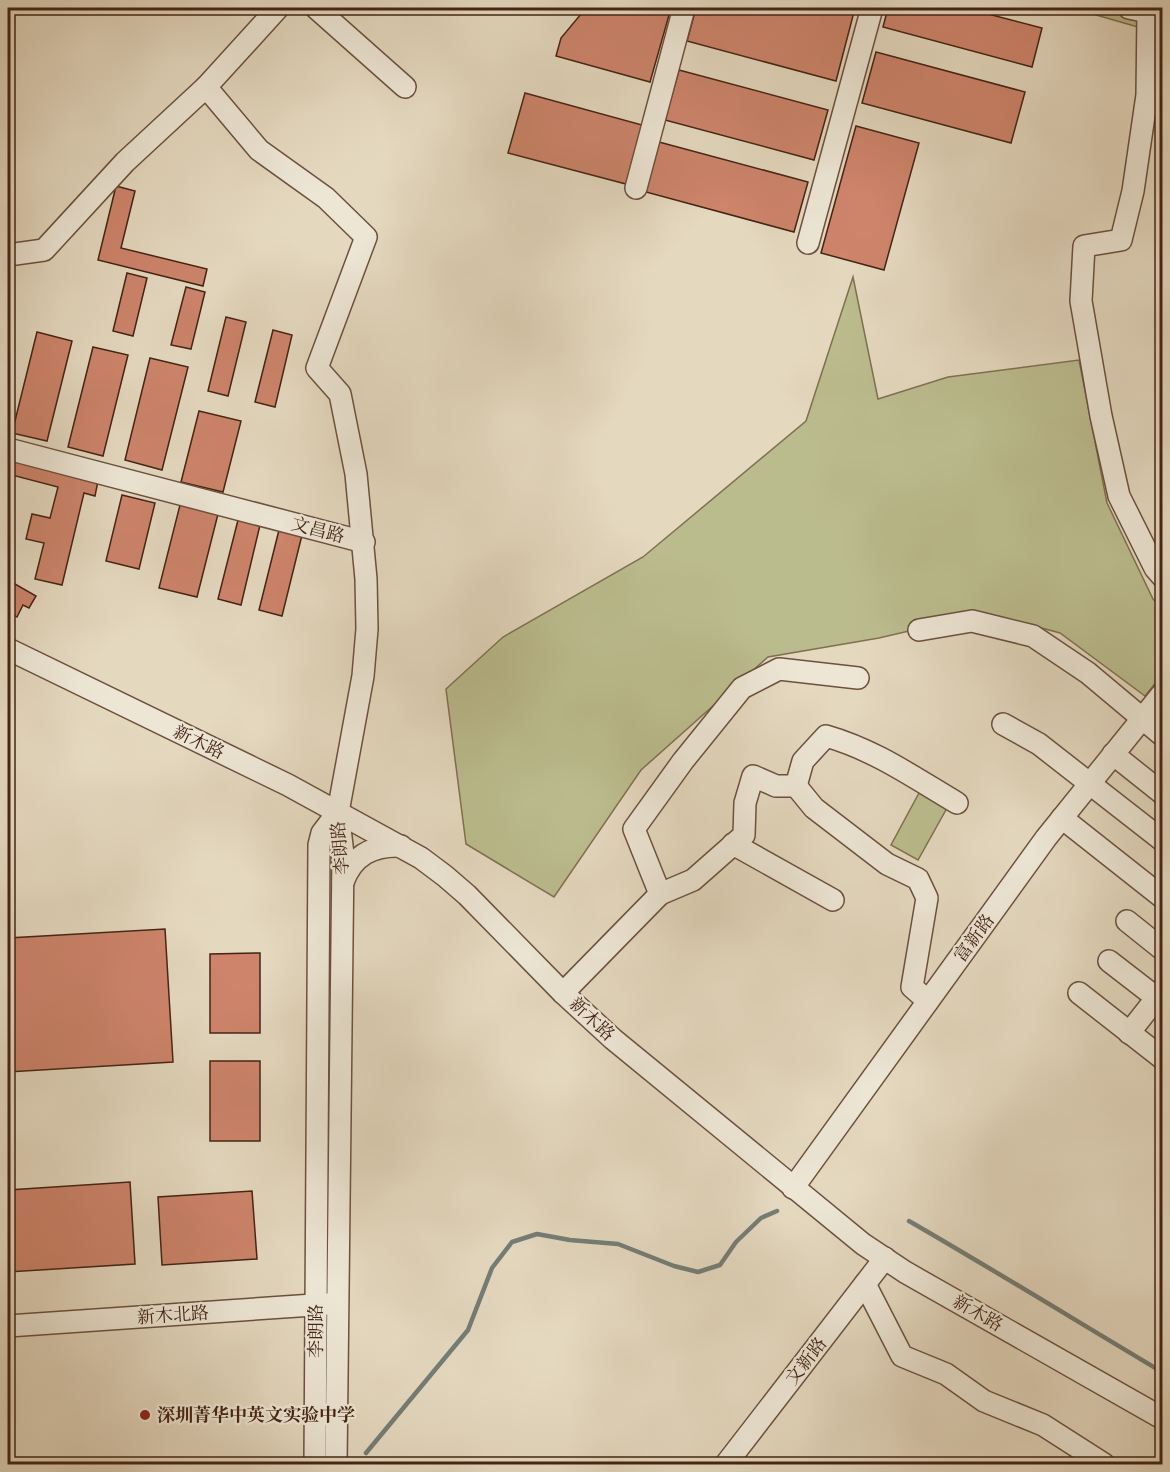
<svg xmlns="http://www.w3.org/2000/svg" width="1170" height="1472" font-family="Vollkorn,'Noto Serif SC',serif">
  <rect width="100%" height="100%" fill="#e4d8bf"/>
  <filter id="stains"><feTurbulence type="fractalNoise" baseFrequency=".00333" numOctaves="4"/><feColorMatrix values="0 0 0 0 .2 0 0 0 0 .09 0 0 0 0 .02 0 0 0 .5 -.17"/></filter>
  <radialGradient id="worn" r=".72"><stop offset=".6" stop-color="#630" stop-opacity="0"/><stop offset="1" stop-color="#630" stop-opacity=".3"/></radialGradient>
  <g fill="#bbbc8e" stroke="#807051" stroke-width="1.5">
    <path d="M1072,8H1162V34Z"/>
    <path d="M853,277L878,399L948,377L1079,360L1107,503L1153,599L1162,609V675L1145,696L1060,633L986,613L879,638L768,657L641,770L554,897L466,844L446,689L503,637L643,557L806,421Z"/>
    <path d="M919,793L947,808L918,860L891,845Z"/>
  </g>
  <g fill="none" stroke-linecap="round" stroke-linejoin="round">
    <g stroke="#757d76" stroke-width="4.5">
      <path d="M909,1221C994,1270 1078,1322 1162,1372"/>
      <path d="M366,1453L468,1330L492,1268L512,1242L537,1234L570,1240L618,1244L674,1266L698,1272L720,1265L736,1242L761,1218L777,1211"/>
    </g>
  </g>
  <g fill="#cd846b" stroke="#442414" stroke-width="1.5">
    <path d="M586,8H671L650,82L556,56L561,38Z"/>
    <path d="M696,8H855L836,81L687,41Z"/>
    <path d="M888,8H965L1042,28L1032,67L883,27Z"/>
    <path d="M876,52L1025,92L1011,143L862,103Z"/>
    <path d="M679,70L828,110L814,160L665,120Z"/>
    <path d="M525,93L642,125L626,184L508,153Z"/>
    <path d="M856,126L919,143L884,270L821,253Z"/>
    <path d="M659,142L808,182L794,232L646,192Z"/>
    <path d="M116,186L135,191L121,248L207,269L203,286L98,260Z"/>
    <path d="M127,273L147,278L133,336L113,331Z"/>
    <path d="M186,287L205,292L191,349L171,345Z"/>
    <path d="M226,317L246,322L228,396L208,391Z"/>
    <path d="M273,330L292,335L275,407L255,402Z"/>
    <path d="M37,332L72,341L47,441L12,433Z"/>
    <path d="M93,347L128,355L103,456L68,447Z"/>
    <path d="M150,358L188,367L162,470L125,460Z"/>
    <path d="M199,411L241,421L223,492L181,482Z"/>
    <path d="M8,459L98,481L95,496L84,493L62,585L35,579L44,543L26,539L32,514L50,518L58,487L8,474Z"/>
    <path d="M122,495L155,503L139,569L106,561Z"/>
    <path d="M180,505L218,514L197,597L159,588Z"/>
    <path d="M238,520L260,525L241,605L218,599Z"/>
    <path d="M279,530L302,535L282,616L259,610Z"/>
    <path d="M8,580L36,596L29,608L23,605L17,617L8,611Z"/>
    <path d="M165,929L173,1062L8,1072V938Z"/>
    <path d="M260,953V1033H210V954Z"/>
    <rect x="210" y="1061" width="50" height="80"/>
    <path d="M130,1182L135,1264L8,1272V1190Z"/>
    <path d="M252,1191L257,1259L162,1265L158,1197Z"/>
  </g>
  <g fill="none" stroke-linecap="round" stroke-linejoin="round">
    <defs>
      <g id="minor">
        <path d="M316,8L405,87"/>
        <path d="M1129,8L1162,15"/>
        <path d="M1148,11L1147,95L1133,191L1121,240L1084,246L1081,301L1101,416L1119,496L1155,568L1162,576"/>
        <path d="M206,87L259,150L326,198L366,237L317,368L340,394L356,474L366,579L367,629L363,676L338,812L343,854L336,1464"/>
        <path d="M636,188L684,8"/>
        <path d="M808,243L872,8"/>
        <path d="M8,255L44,250L125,162L206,87L278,8"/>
        <path d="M8,449L364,542"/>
        <path d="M919,630L972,621L1033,636L1088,673L1162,735"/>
        <path d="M8,649L288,785L421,858L445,876L467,895L563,993L613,1039L863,1244L905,1272L1162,1418"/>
        <path d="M1003,724L1039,744L1162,840"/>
        <path d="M1113,754L1162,793"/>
        <path d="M796,786L814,808L887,864L918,879L927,898L912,987L928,1001"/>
        <path d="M1062,818L1162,897"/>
        <path d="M733,844L833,900"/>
        <path d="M343,882C353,855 373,845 401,846"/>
        <path d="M660,894L693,880L744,835L745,803L753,776L776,786H796L803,761L826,736C875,750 913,777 957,803"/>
        <path d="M1127,921L1162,949"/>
        <path d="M1109,961L1162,1002"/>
        <path d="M563,993L660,894L634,829L683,761L742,688L779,669L858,678"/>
        <path d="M1079,993L1162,1058"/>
        <path d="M1129,1033L1162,991"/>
        <path d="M793,1188L1046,838L1162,694"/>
        <path d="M865,1284L902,1356L946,1374L984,1401L1043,1425L1104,1464"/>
        <path d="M8,1326L328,1304"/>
        <path d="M315,1464L319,845L322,833L338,812"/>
        <path d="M726,1464L885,1258"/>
      </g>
    </defs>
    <use href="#minor" stroke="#6c513f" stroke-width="24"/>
    <use href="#minor" stroke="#ede6d5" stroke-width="21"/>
  </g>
  <circle fill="#8f2418" stroke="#ede6d5" stroke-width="2" cx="145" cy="1415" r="6"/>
  <g text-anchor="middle" stroke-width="4.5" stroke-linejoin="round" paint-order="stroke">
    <g font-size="18" fill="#442414" stroke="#ede6d5">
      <text transform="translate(318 530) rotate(15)" y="6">文昌路</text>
      <text transform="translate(199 742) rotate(26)" y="6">新木路</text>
      <text transform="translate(340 848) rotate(-95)" y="6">李朗路</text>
      <text transform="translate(974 938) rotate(-54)" y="6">富新路</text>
      <text transform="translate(592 1019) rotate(43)" y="6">新木路</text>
      <text transform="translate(978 1313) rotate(30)" y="6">新木路</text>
      <text transform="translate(173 1315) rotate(-4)" y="6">新木北路</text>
      <text transform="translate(316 1331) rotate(-90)" y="6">李朗路</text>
      <text transform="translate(806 1361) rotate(-52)" y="6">文新路</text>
    </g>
    <g font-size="18" font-weight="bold" fill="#442414" stroke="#ede6d5" text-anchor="start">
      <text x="157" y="1421">深圳菁华中英文实验中学</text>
    </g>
  </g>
  <rect width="1170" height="1472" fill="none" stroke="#e4d8bf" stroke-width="30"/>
  <rect x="9" y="9" width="1152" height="1454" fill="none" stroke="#442414" stroke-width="3"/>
  <rect x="15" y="15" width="1140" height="1442" fill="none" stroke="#442414" stroke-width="1.5"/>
  <rect width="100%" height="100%" filter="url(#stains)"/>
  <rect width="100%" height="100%" fill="url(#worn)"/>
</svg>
